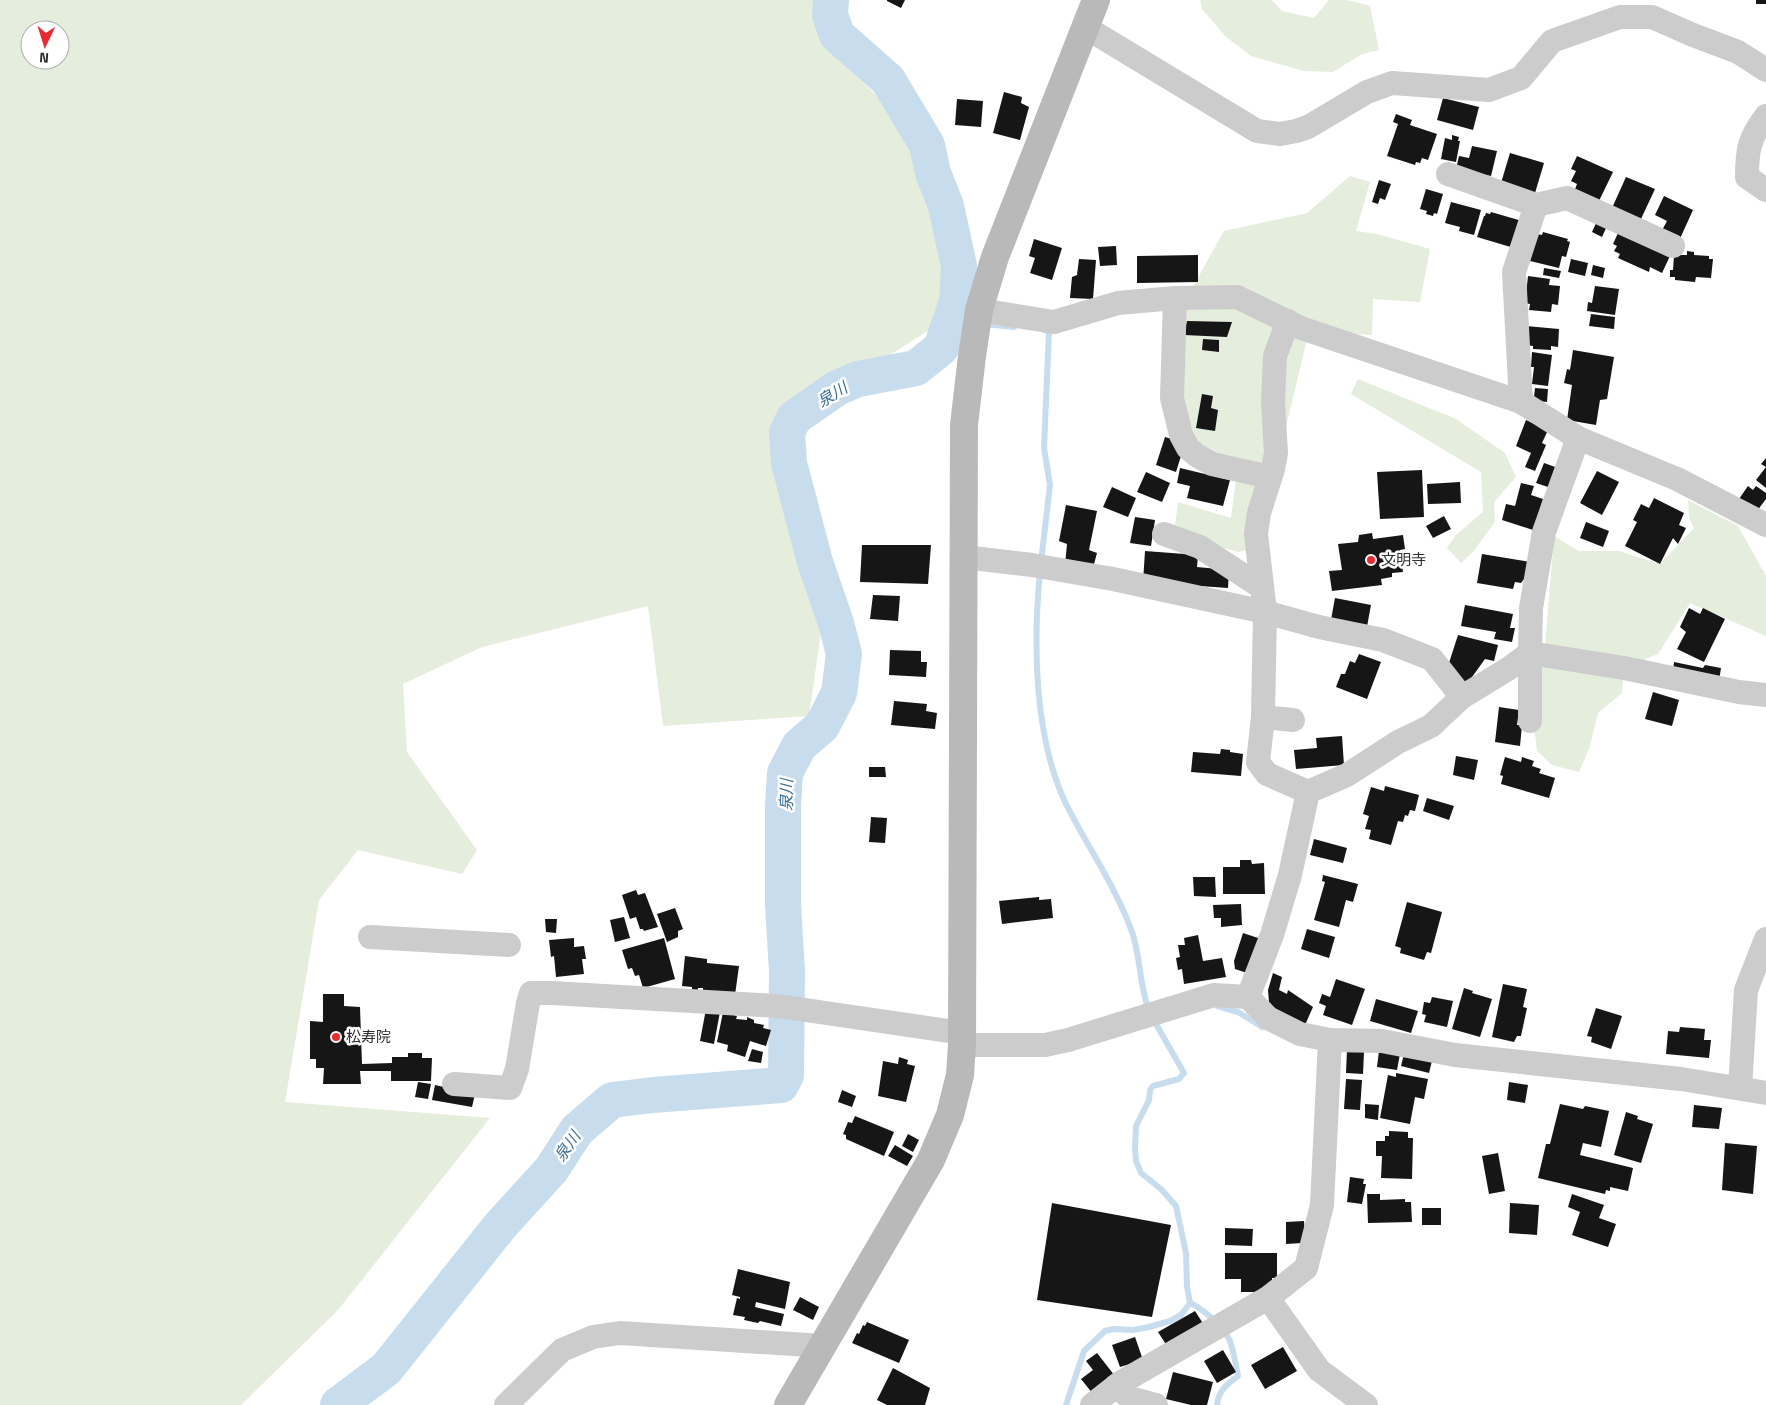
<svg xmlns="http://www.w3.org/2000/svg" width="1766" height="1405" font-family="'Titillium Web','Noto Sans JP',sans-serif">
  <rect width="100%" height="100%" fill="#fff"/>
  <g fill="#e5eddc" fill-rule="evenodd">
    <path d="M0,0H824L821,25L839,59L927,145L962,249L953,315L782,423L795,506L822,625L809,716L663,726L648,606L482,647L403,684L407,752L477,850L462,874L358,850L319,900L285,1102L490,1118L338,1310L241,1405H0ZM30,30H60V60H30Z"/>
    <path d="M1200,0H1272L1282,11L1314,18L1329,0H1347L1370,6L1379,50L1362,54L1333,72L1304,71L1251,56L1225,36L1202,9Z"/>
    <path d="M1350,176L1370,182L1356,231L1377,234L1430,249L1420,302L1373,299L1372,335L1309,331L1257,548L1238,552L1174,534L1178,502L1231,518L1236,479L1195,447L1182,406L1172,324L1224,231L1307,213Z"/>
    <path d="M1358,379L1456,419L1505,453L1516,477L1494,502L1495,522L1472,553L1461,563L1447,548L1456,535L1483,512L1481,472L1351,394Z"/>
    <path d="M1688,500L1738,526L1766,576V636L1690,603L1658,654L1624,668L1622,693L1598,713L1590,746L1579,772L1552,765L1537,751L1535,734L1539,679L1545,646L1554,536L1579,551H1619L1660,564L1694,528L1689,517Z"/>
  </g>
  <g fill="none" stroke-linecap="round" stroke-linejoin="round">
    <g stroke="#c7ddee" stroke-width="6">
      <path d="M951,320L972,323"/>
      <path d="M984,324L1014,327"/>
      <path d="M1041,562L1050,485L1044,448L1049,331L1044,330"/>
      <path d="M1040,572C1033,644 1034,737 1066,804C1087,846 1116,887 1132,932C1141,957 1139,986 1149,1010"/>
      <path d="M1217,1006L1238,1012L1262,1027"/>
      <path d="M1190,1303C1203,1308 1224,1328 1230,1341C1234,1353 1236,1365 1238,1376C1226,1385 1219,1390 1217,1405"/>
      <path d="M1066,1405L1084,1351L1105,1331L1113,1329L1133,1330L1149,1327L1170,1321L1181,1315L1190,1303L1187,1287L1186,1253L1176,1206L1161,1189L1141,1173L1136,1161L1135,1147L1136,1126L1149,1100L1150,1090L1153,1086L1179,1079L1184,1073L1156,1024"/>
    </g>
    <path stroke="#c7ddee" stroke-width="36" d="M338,1405L386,1369L500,1226L551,1170L577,1130L612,1100L653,1095L781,1085L786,1075L787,972L783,904V807L785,773L799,746L822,726L839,693L844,654L836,623L815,562L789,463L787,432L794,418L837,388L858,379L916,368L941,348L957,302L959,266L946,206L933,173L927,145L888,80L837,35L830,15L831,0"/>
  </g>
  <g fill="#161616">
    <path d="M887,0H905L901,8L887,1Z"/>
    <rect x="1756" y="0" width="10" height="4"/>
    <path d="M1004,92L1022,97L1021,103L1029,107L1020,140L993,133Z"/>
    <path d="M1443,98L1479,107L1473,130L1437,120Z"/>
    <path d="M957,99L983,101L981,127L955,125Z"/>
    <path d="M1396,114L1412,120L1410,125L1437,134L1428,160L1422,158L1420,163L1416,162L1415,165L1387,156L1398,124L1393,122Z"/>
    <path d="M1452,135L1459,137L1458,141H1460L1456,162L1441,159L1445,138L1452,140Z"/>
    <path d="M1472,146L1497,151L1491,176L1456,169L1459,156L1469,158Z"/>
    <path d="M1510,153L1544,163L1535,193L1501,183Z"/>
    <path d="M1577,156L1613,172L1598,203L1574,192L1577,184L1571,181L1576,171L1571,169Z"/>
    <path d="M1626,177L1655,189L1640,221L1612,208Z"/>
    <path d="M1379,180L1391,184L1385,200L1380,198L1378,204L1372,202Z"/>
    <path d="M1426,189L1443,194L1437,214L1434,213L1433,216L1426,214L1427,211L1420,209Z"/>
    <path d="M1664,196L1693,210L1678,243L1660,234L1667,221L1655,215Z"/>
    <path d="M1451,202L1481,210L1474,235L1459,231L1460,227L1445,223Z"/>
    <path d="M1491,212L1522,221L1514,248L1477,237L1484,216H1485L1486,213L1490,214Z"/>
    <path d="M1597,221L1607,226L1602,237L1592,232Z"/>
    <path d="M1543,232L1568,239L1567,241L1570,242L1566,257L1562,256L1559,268L1530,261L1537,234L1542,235Z"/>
    <path d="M1618,233L1670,256L1662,273L1650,267L1649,272L1618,258L1620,254L1614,251L1617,246L1613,244Z"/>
    <path d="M1034,239L1062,248L1052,280L1030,273L1035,258L1029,256Z"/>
    <path d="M1116,246L1117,265L1100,266L1098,247Z"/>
    <path d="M1687,251L1694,252V255L1709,256V259H1713L1711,278L1696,277L1695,282L1675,280V277H1670V270H1673L1674,255H1687Z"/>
    <path d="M1198,255V282L1137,283V256Z"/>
    <path d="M1079,259L1096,260L1093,299L1070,298L1072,277L1077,275Z"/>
    <path d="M1571,259L1588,263L1585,276L1568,272Z"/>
    <path d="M1593,265L1605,268L1603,278L1591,275Z"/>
    <path d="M1544,268L1561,271L1559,278L1543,275Z"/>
    <path d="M1528,276L1550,279L1549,285L1560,286L1558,305L1552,304L1551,312L1529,310L1530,304L1525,303Z"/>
    <path d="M1595,286L1619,289L1615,315L1587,311L1588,302L1592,303Z"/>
    <path d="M1591,314L1615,317L1614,329L1589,326Z"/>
    <path d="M1187,321L1232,322L1227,337L1184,335Z"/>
    <path d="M1526,326L1559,329L1558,347L1551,346V350L1533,349V346L1525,345Z"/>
    <path d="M1203,339L1219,340V352L1202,350Z"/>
    <path d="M1573,350L1614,357L1607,399L1600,400L1596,425L1567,420L1572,385L1564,383L1567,369L1570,370Z"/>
    <path d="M1532,352L1552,355L1548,386L1532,384L1534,367H1531Z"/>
    <path d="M1535,388L1548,389L1547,402L1538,401L1534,397Z"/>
    <path d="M1202,394L1213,396L1211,408L1218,410L1215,431L1196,428Z"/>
    <path d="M1526,420L1548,430L1542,443L1546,445L1535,471L1525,467L1531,453L1516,446Z"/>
    <path d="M1165,437L1185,443L1176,472L1156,465Z"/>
    <path d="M1766,458V488L1756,480L1766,467L1761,464Z"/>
    <path d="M1544,463L1558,468L1551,488L1536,483Z"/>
    <path d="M1180,468L1230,480L1223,506L1187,498L1190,486L1177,483Z"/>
    <path d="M1422,470L1424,517L1380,519L1377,472Z"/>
    <path d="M1597,471L1619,482L1602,515L1580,503Z"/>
    <path d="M1146,472L1170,483L1162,502L1137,492Z"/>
    <path d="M1460,482L1461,503L1428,504L1427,484Z"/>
    <path d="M1521,483L1534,486L1531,495L1543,499L1533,530L1502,520L1506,504L1515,506Z"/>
    <path d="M1748,486L1753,490L1756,486L1766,493V499L1757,511L1739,499Z"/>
    <path d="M1112,487L1136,498L1128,517L1103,507Z"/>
    <path d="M1654,498L1684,513L1679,525L1686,528L1678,544L1673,538L1660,564L1625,546L1637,522L1633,520L1641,504L1649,508Z"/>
    <path d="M1066,505L1097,511L1089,550L1097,553L1093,568L1065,565L1067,544L1059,541Z"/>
    <path d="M1444,516L1451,529L1433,538L1426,526Z"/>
    <path d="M1135,517L1155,520L1151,546L1130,543Z"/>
    <path d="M1586,522L1609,531L1603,547L1580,538Z"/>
    <path d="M1372,533L1373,539L1403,535L1405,549L1400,550L1403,572L1392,573V577L1381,579L1382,585L1332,591L1329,571L1342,570L1338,544L1358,542L1359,535Z"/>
    <path d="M862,545H931L928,584L860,582Z"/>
    <path d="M1145,551L1198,555L1197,567L1229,570L1228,588L1143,582Z"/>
    <path d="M1482,554L1530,562L1528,574L1521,583L1515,582L1513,589L1477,583Z"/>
    <path d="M873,595L900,596L898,621L870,619Z"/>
    <path d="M1335,598L1371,605L1366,632L1330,625Z"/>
    <path d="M1465,605L1513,614L1510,628H1515L1512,642L1494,639L1496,632L1461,626Z"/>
    <path d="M1689,608L1700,614L1703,608L1725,619L1704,662L1677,649L1686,632L1680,627Z"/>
    <path d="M1458,635L1498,645L1494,661L1485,659L1467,684L1448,666Z"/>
    <path d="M890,650L921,651V662H927L926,677L889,675Z"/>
    <path d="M1359,654L1381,662L1367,699L1336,687L1341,674H1345L1350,661L1355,663Z"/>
    <path d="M1674,662L1703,668L1705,665L1721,668L1719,681L1673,671Z"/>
    <path d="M1653,692L1679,700L1672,726L1645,719Z"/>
    <path d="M894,701L927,704L926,711L937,713L935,729L891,725Z"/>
    <path d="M1499,707L1519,710L1517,725H1522L1520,746L1495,742Z"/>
    <path d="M1342,736L1344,765L1296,769L1294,750L1317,748L1316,738Z"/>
    <path d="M1221,749L1230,750V752L1243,754L1241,776L1191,772L1193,752L1220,754Z"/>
    <path d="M1456,756L1478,760L1474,780L1453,775Z"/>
    <path d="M1505,757L1521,762L1522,757L1534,761L1532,766L1541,769L1539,773L1555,778L1549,798L1501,784L1503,776L1500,775Z"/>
    <path d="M869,767H885L886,777H869Z"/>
    <path d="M1385,786L1419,795L1415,811L1410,810L1408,816L1405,815L1403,822L1398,821L1391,845L1369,839L1371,830L1365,829L1369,816L1363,814L1371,787L1384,791Z"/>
    <path d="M1427,798L1454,806L1449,820L1423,811Z"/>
    <path d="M871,817L887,818L885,843L869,842Z"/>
    <path d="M1314,839L1347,848L1343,863L1310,855Z"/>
    <path d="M1240,860H1251L1252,864L1264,863L1265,894H1223V867H1240Z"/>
    <path d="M1323,875L1358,884L1353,902L1346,900L1339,927L1314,920L1325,882L1322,881Z"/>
    <path d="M1193,877H1215L1216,897L1194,896Z"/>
    <path d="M636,890L638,895L645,893L658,927L644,931L643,929H640L636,917L630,919L622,895Z"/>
    <path d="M1039,897V900L1051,899L1053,918L1002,924L999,901Z"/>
    <path d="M1407,902L1442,912L1431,953L1427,952L1424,960L1400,953L1401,948L1395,946Z"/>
    <path d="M1241,904L1242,925L1221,927V918H1214L1213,905Z"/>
    <path d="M675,908L683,929L678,931V937L667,942L657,914Z"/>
    <path d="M624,917L630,938L615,942L610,920Z"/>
    <path d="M545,919H557L556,933L546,932Z"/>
    <path d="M1307,929L1335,937L1329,958L1301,949Z"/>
    <path d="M1243,933L1261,939L1250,974L1235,969L1234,961Z"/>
    <path d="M1198,935L1203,961L1222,958L1226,977L1184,984L1182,969L1178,970L1176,958L1180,957L1178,945H1185L1184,938Z"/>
    <path d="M574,938V947L584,946L586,959H582L584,974L556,977L554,956L551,957L549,940Z"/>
    <path d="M664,938L675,979L643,988L639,975L635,976L632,968L628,969L622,950Z"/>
    <path d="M685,956L707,959V963L739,966L735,995L703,991V988H698V991L692,990V987L682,986Z"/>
    <path d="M1273,973L1282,977L1279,990L1287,994L1288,990L1313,1007L1305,1025L1278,1011L1269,1003L1268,990Z"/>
    <path d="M1336,979L1365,989L1352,1025L1323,1015L1326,1006L1319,1003L1322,994L1330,997Z"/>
    <path d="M1503,984L1527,989L1523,1007L1527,1008L1521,1036H1517L1514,1042L1492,1037Z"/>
    <path d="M1464,988L1473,991L1472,993L1492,999L1480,1037L1452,1029Z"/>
    <path d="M323,994H344V1006L360,1007L362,1064L392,1063V1057H408V1053H422V1058H432L431,1081H391V1071H360L361,1084H323L324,1068H316V1059H310V1021L323,1022Z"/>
    <path d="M1432,997L1453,1001L1447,1027L1424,1022L1426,1015L1422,1014L1424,1002L1430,1003Z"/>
    <path d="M1376,999L1418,1011L1411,1033L1370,1021Z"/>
    <path d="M1596,1008L1622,1016L1611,1049L1591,1042L1592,1037L1587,1036Z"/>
    <path d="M706,1009L720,1012L714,1044L700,1041Z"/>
    <path d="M723,1012L737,1016L736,1019L747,1020V1017L754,1020V1023L764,1025L763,1028L771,1030L766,1046L750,1041L745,1057L727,1051L728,1045L717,1042Z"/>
    <path d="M1680,1027L1705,1029L1704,1040H1711L1709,1058L1666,1054L1668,1031L1679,1032Z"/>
    <path d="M752,1049L763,1052L761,1063L748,1061Z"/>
    <path d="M1347,1049L1364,1052L1363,1074L1346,1073Z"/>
    <path d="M1379,1051L1400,1054L1397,1070L1377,1067Z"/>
    <path d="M1404,1054L1432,1061L1429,1073L1401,1066Z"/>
    <path d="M899,1057L908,1060L907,1064L915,1066L906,1102L878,1096L883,1061L898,1064Z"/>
    <path d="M1396,1073L1428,1079L1424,1099L1415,1097L1410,1124L1380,1118L1388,1075L1396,1077Z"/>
    <path d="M1346,1079L1362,1080L1360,1110L1344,1109Z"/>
    <path d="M418,1082L431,1084L428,1099L415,1097Z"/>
    <path d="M1509,1082L1528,1085L1525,1103L1507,1100Z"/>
    <path d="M435,1085L475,1094L472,1107L432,1100Z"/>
    <path d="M842,1090L856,1096L852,1107L838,1102Z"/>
    <path d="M1365,1104L1379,1105L1378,1120L1365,1118Z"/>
    <path d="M1560,1104L1583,1109L1585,1106L1609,1111L1601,1147L1583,1143L1580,1155L1633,1168L1628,1191L1610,1187V1191L1606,1190L1605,1194L1538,1178L1546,1144H1550Z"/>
    <path d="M1694,1105L1722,1108L1719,1129L1692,1127Z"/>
    <path d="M1626,1112L1638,1116L1637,1119L1653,1124L1641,1163L1614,1155Z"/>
    <path d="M855,1116L894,1132L884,1156L846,1139V1135L843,1134L848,1122L852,1123Z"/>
    <path d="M1389,1131L1408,1132V1138H1413L1412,1179L1381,1178L1382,1156H1376V1141H1385V1136H1389Z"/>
    <path d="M908,1134L919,1140L913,1152L902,1146Z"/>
    <path d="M1725,1143L1757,1146L1753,1194L1722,1190Z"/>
    <path d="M895,1145L913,1156L907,1166L888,1156Z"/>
    <path d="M1498,1153L1505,1191L1489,1194L1482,1156Z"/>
    <path d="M1350,1177L1364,1179L1363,1184H1366L1362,1204L1347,1202Z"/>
    <path d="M1367,1194H1380V1200L1405,1199V1202H1411L1412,1222L1368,1223Z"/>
    <path d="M1572,1194L1604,1205L1599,1218L1616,1224L1608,1247L1572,1235L1580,1212L1568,1207Z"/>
    <path d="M1052,1203L1171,1225L1152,1317L1037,1300Z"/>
    <path d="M1510,1203L1539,1205L1537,1235L1509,1233Z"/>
    <rect x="1422" y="1208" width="19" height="17"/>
    <path d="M1304,1221L1305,1234H1302V1243L1286,1244V1222Z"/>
    <path d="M1225,1228L1253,1229L1252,1246L1225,1245Z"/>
    <path d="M1225,1253H1277V1278H1272V1288L1262,1292H1241V1279H1225Z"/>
    <path d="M738,1269L790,1282L785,1309L756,1302L755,1307L784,1314L781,1326L760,1321L758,1323L744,1320L745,1317L733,1315L737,1298L740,1299V1297L732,1295Z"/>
    <path d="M800,1297L819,1307L813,1320L793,1310Z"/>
    <path d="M1195,1311L1204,1325L1167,1346L1158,1332Z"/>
    <path d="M867,1322L909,1340L899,1363L852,1343L857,1333L859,1334L863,1325L865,1326Z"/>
    <path d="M1135,1337L1143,1360L1120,1367L1112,1345Z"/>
    <path d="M1283,1347L1297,1371L1265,1389L1251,1365Z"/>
    <path d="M1223,1350L1236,1372L1217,1383L1204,1361Z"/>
    <path d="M1097,1353L1115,1376L1093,1394L1081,1379L1093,1370L1086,1361Z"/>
    <path d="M893,1368L930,1388L925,1405H887L877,1400Z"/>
    <path d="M1173,1372L1213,1382L1207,1405H1191L1166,1399Z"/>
  </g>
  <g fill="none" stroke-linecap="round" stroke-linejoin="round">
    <g stroke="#ccc" stroke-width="24">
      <path d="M1085,27L1257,131L1280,134L1296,131L1308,127L1367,92L1392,83L1489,90L1521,78L1552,41L1620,17H1652L1693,35L1738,52L1766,70"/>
      <path d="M1766,116C1749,138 1747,150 1747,177L1766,190"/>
      <path d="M1448,174L1536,205L1514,272L1521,402"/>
      <path d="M1536,205L1567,198L1673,246"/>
      <path d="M1175,298L1172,398L1181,435L1188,448L1196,455L1212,464L1270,477"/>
      <path d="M979,310L1054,322L1118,303L1175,298L1237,297L1301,328L1521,402L1578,438L1677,479L1766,525"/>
      <path d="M1288,321L1275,356L1273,402L1276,453L1273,469L1259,513L1256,534L1265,612L1263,717L1258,762L1267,774L1308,792"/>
      <path d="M1164,534L1200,547L1261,587"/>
      <path d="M964,557L1032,565L1113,579L1265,612L1319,627L1383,640L1432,659L1462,697"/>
      <path d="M1263,717L1293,720"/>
      <path d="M1530,721V653L1624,668L1739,692L1766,695"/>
      <path d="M370,937L509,945"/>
      <path d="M1248,997L1272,935L1290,875L1308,792L1347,775L1398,742L1431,726L1462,697L1508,669L1530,653L1531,608L1544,532L1578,438"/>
      <path d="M962,1045H1045L1068,1040L1214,995L1248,997L1268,1018L1300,1034L1330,1040L1382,1041L1455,1055L1681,1079L1766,1093"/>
      <path d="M454,1084L510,1088L517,1069L528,1003L531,993H552L778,1006L962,1033"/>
      <path d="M1740,1088L1746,990L1766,939"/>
      <path d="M1268,1298L1319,1370L1366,1405"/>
      <path d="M1116,1386L1130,1398L1156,1405"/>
      <path d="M506,1405L562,1350L593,1337L620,1333L824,1346"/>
      <path d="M1092,1405L1120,1383L1268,1298L1306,1268L1322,1205L1330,1040"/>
    </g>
    <path stroke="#b9b9b9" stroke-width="28" d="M788,1405L931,1160L950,1115L960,1075L962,1045L964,425L972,356L979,310L995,257L1096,0"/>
  </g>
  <g fill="#ef282e" stroke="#fff" stroke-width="2">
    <circle cx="1371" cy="560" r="5"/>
    <circle cx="336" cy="1037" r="5"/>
  </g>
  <g text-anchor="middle" stroke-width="5" stroke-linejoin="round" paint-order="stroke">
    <g font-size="15" fill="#2f2f2f" stroke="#fff" text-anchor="start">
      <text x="1381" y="565">文明寺</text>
      <text x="346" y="1042">松寿院</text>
    </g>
    <g font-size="16" font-style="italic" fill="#386e96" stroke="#fff">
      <text transform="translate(832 394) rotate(-31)" y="6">泉川</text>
      <text transform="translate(786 795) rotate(-89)" y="6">泉川</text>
      <text transform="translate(567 1146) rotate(-55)" y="6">泉川</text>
    </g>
  </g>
  <g transform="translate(45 45) rotate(184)"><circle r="24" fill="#ffffff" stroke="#acacac"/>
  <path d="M0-4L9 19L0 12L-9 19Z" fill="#ef282e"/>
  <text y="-8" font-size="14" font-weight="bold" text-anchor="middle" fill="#2f2f2f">N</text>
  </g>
</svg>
